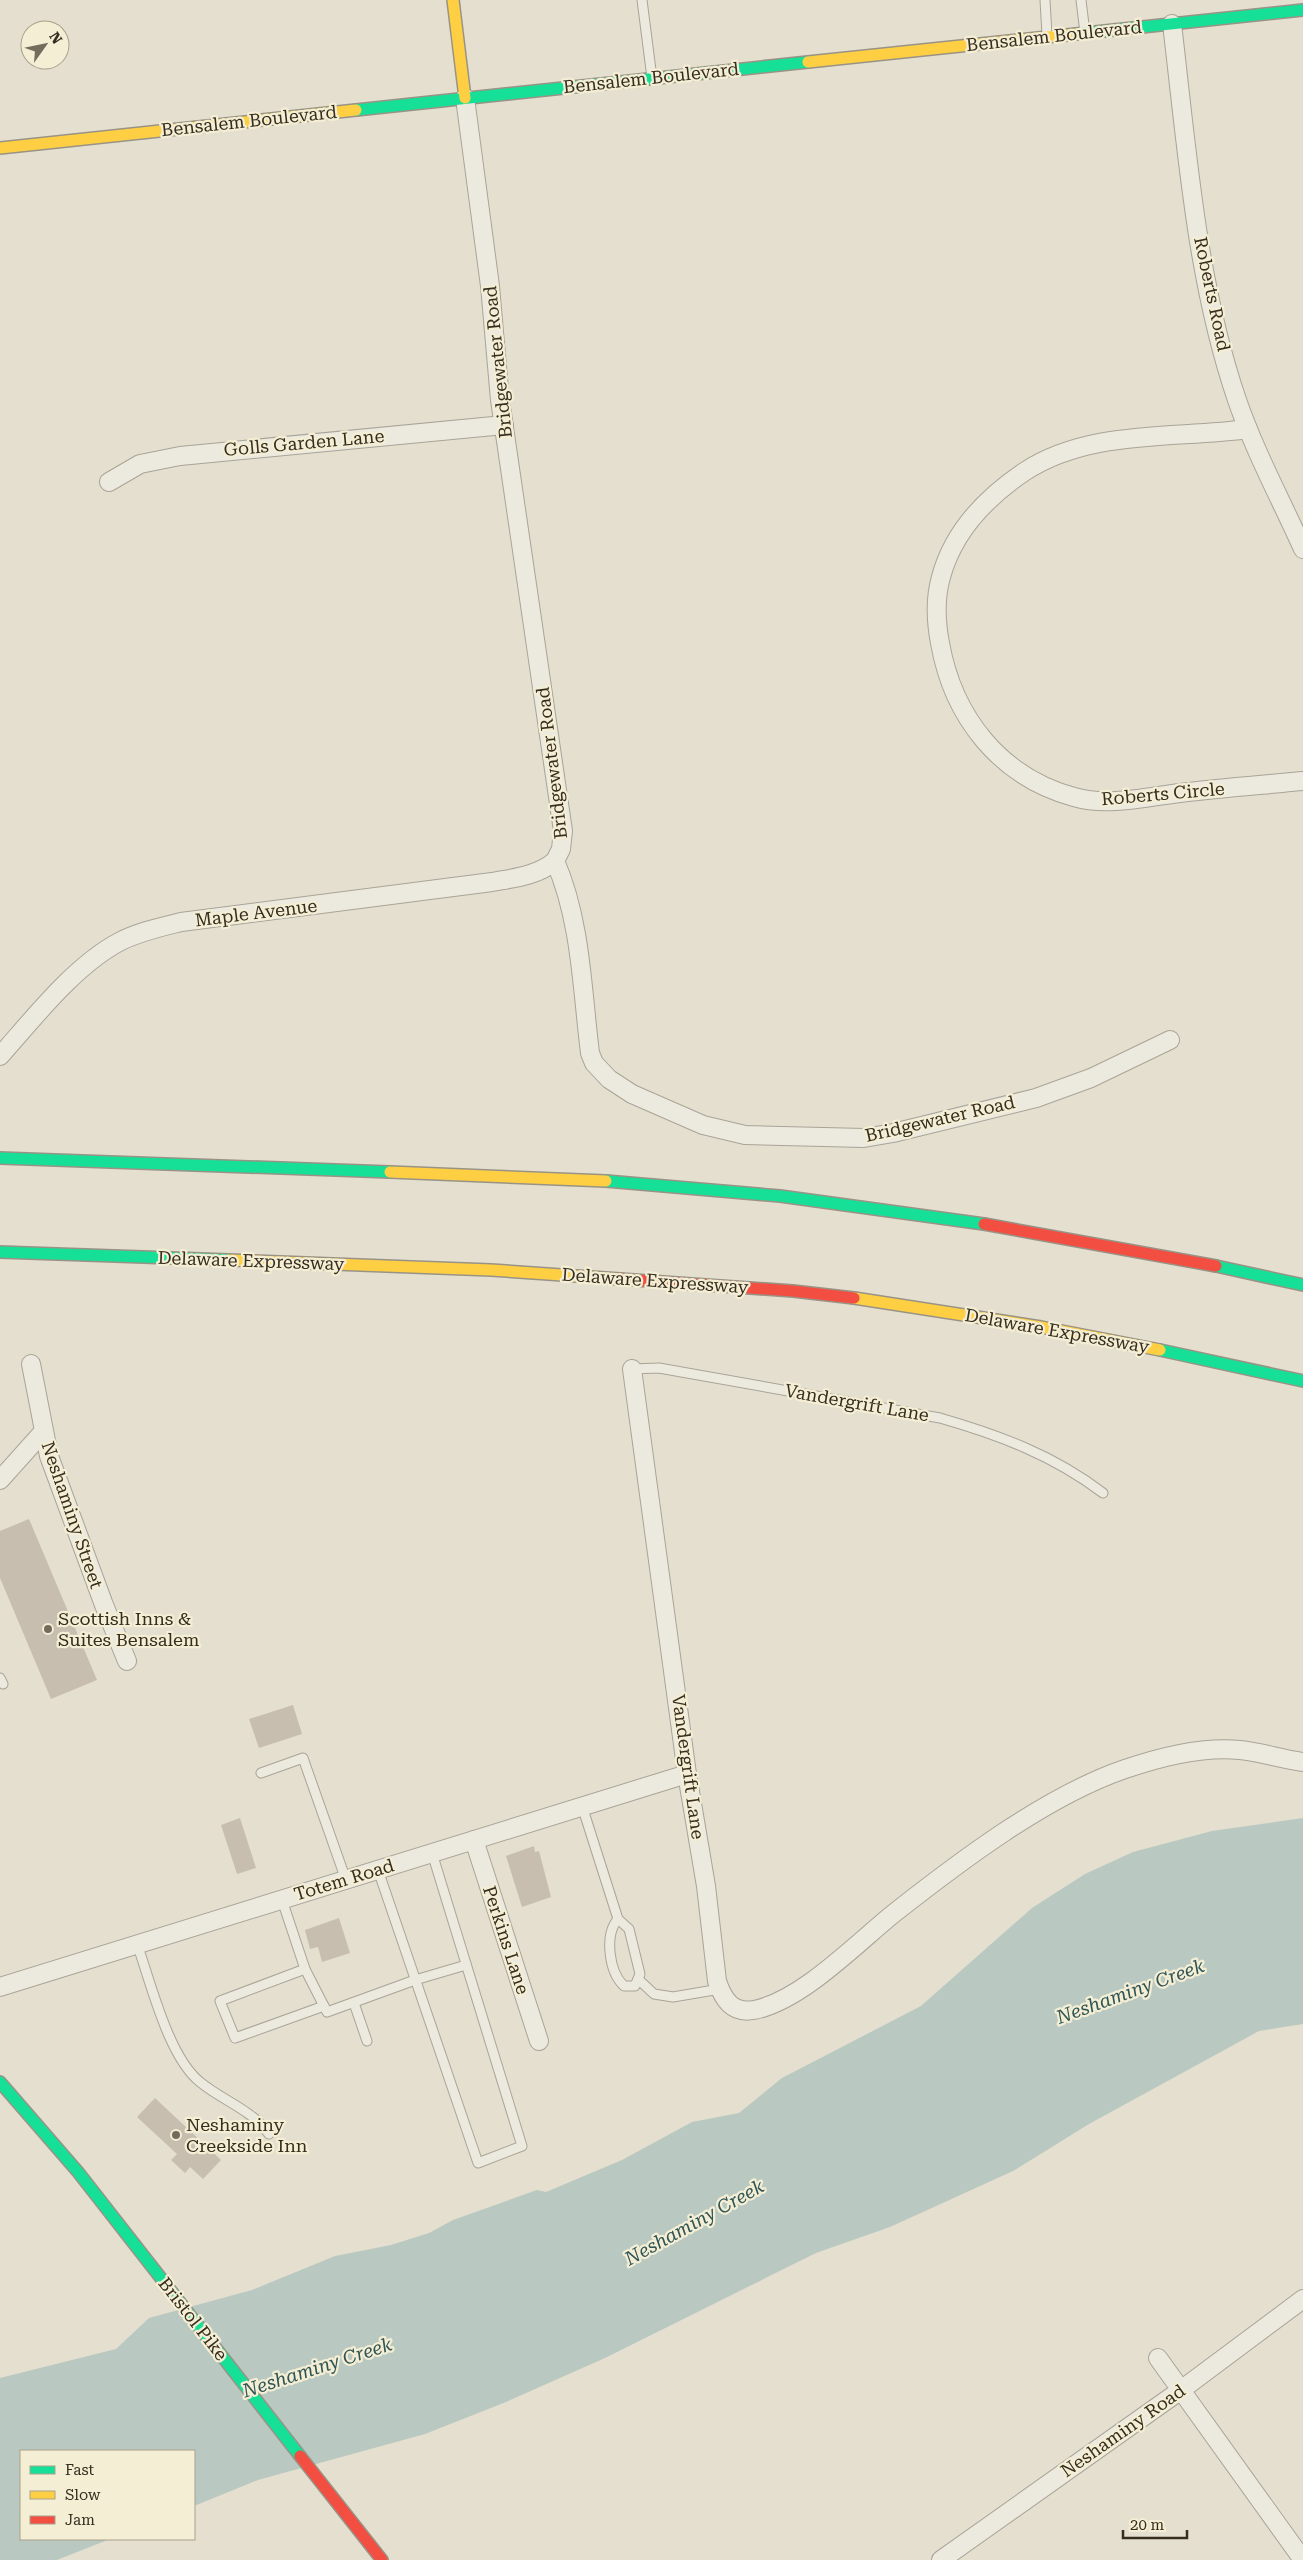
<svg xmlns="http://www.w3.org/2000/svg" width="1303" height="2560" font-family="'Roboto Serif',serif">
  <rect width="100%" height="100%" fill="#e4dfce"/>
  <path fill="#b9c9c1" d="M1303,1818V2024L1259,2031L1089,2124L1013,2171L890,2227L816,2253L605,2358L506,2402L425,2434L258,2480L194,2506V2451H21V2539H110L57,2560H0V2378L116,2349L149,2318L252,2290L335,2256L391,2245L429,2233L453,2220L537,2190L546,2192L622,2160L692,2122L739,2113L782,2078L921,2006L1032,1908L1085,1874L1133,1852L1212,1831Z"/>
  <g fill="#c7beaf">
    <path d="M29,1519L97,1680L51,1699L0,1578V1531Z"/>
    <path d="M293,1705L302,1734L259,1748L249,1719Z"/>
    <path d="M240,1818L256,1868L237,1874L221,1825Z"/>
    <path d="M534,1846L535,1852L539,1851L551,1897L522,1907L506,1856Z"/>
    <path d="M339,1918L350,1953L322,1962L318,1947L310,1949L305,1930Z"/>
    <path d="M155,2098L221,2160L203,2179L190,2167L185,2173L171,2160L177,2154L137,2117Z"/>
  </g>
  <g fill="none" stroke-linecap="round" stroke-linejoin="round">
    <defs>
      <g id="lane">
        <path d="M642,0L652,78"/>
        <path d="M1045,0L1047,35"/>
        <path d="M1081,0L1085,33"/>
        <path d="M632,1369L659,1368L940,1418C999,1435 1053,1455 1103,1493"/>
        <path d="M0,1678L3,1684"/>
        <path d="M261,1773L303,1758L346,1880"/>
        <path d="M582,1806L618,1919L629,1929L640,1974L635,1986H624C609,1972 604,1935 618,1919"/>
        <path d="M378,1870L478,2163L522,2146L432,1853"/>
        <path d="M282,1900L305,1969L327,2012L415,1980L466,1965"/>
        <path d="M137,1944C151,1983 168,2056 200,2082C223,2101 251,2109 269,2134"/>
        <path d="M305,1969L220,2001L235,2038L324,2006"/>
        <path d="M638,1979L654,1994L673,1997L720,1989"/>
        <path d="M354,2003L367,2041"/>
      </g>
      <g id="street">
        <path d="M1172,24C1187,149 1196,280 1237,400C1255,452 1281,500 1303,549"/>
        <path d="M465,98L490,286L500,400L563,831L561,849L555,861C581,920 582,989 590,1053L594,1063L609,1079L632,1094L703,1125L745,1135L864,1138L893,1133L1036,1098L1091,1078L1170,1040"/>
        <path d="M1248,429C1174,439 1089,429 1024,472C987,497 953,532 941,577C935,598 936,622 940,643C953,717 1000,777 1074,797C1108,807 1146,797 1180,793C1221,788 1262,785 1303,781"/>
        <path d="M109,482L140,464L180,456L504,425"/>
        <path d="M0,1056C34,1018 74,966 119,942C138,932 161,927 181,922L492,882C514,878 537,876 555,861"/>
        <path d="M31,1364L49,1456L104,1605L127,1661"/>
        <path d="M632,1369L687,1774L706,1886L717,1981C723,1999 732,2014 754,2010C801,2001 856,1944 893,1914C959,1862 1046,1796 1125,1769C1160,1757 1203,1746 1240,1750C1261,1752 1281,1759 1303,1762"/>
        <path d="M0,1480L43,1432"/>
        <path d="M474,1840L539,2041"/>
        <path d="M0,1987L687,1774"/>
        <path d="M1158,2358L1303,2560"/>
        <path d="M941,2560L1181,2390L1303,2299"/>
      </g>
      <g id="fast">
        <path d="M1076,34L1303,10"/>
        <path d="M356,110L808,62"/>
        <path d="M0,1158L390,1172"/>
        <path d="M606,1181L780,1196L984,1224"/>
        <path d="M0,1252L229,1260"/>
        <path d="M1216,1266L1303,1285"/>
        <path d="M1160,1350L1303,1381"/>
        <path d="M0,2082L78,2172L300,2456"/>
      </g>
      <g id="slow">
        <path d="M453,0L465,98"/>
        <path d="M808,62L1076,34"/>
        <path d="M0,148L356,110"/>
        <path d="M390,1172L606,1181"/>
        <path d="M229,1260L491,1270L620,1279"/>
        <path d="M854,1298L1041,1327L1160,1350"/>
      </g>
      <g id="jam">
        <path d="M984,1224L1216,1266"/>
        <path d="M620,1279L793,1291L854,1298"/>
        <path d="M300,2456L382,2560"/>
      </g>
    </defs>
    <use href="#lane" stroke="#a9a497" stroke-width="11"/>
    <use href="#street" stroke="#a9a497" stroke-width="20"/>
    <use href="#fast" stroke="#999386" stroke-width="14"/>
    <use href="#slow" stroke="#999386" stroke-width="14"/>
    <use href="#jam" stroke="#999386" stroke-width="14"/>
    <use href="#lane" stroke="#ece9df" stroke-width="9"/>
    <use href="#street" stroke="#ece9df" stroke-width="18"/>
    <use href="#fast" stroke="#16e098" stroke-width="11"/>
    <use href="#slow" stroke="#ffcf43" stroke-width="11"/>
    <use href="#jam" stroke="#f24e42" stroke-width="11"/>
  </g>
  <g fill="#746b5c" stroke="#f4eed5" stroke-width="2">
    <circle cx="48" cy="1629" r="5"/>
    <circle cx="176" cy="2135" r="5"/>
  </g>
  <g text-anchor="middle" stroke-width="4.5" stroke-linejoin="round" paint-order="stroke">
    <g font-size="18" fill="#372d1f" stroke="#f4eed5">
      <text transform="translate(1054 36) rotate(-6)" y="6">Bensalem Boulevard</text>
      <text transform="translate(651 78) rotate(-6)" y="6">Bensalem Boulevard</text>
      <text transform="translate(249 121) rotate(-6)" y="6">Bensalem Boulevard</text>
      <text transform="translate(1212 294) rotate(78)" y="6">Roberts Road</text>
      <text transform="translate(498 362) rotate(-96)" y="6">Bridgewater Road</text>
      <text transform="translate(304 443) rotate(-5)" y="6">Golls Garden Lane</text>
      <text transform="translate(552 763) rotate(-97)" y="6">Bridgewater Road</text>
      <text transform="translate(1163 794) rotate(-5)" y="6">Roberts Circle</text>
      <text transform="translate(256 913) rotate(-7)" y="6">Maple Avenue</text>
      <text transform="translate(940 1119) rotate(-13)" y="6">Bridgewater Road</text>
      <text transform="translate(251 1261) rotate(2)" y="6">Delaware Expressway</text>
      <text transform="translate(655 1281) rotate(4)" y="6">Delaware Expressway</text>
      <text transform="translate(1057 1331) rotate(10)" y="6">Delaware Expressway</text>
      <text transform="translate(857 1403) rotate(10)" y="6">Vandergrift Lane</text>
      <text transform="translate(72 1515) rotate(71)" y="6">Neshaminy Street</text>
      <text transform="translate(688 1767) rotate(82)" y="6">Vandergrift Lane</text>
      <text transform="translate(344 1880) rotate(-17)" y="6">Totem Road</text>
      <text transform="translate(506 1940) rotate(72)" y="6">Perkins Lane</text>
      <text transform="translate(193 2319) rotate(52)" y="6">Bristol Pike</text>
      <text transform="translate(1123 2431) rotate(-35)" y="6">Neshaminy Road</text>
    </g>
    <g font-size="18" fill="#372d1f" stroke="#f4eed5" text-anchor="start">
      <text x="58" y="1625">Scottish Inns &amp;<tspan x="58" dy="21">Suites Bensalem</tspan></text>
      <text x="186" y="2131">Neshaminy<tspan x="186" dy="21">Creekside Inn</tspan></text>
    </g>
    <g font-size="19" font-style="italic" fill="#2f5556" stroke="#f4eed5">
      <text transform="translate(1130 1991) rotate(-20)" y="7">Neshaminy Creek</text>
      <text transform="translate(694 2222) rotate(-29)" y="7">Neshaminy Creek</text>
      <text transform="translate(317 2367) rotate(-18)" y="7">Neshaminy Creek</text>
    </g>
  </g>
  <rect x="20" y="2450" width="175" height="90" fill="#f4eed5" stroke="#a8a18c"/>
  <rect x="30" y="2466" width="25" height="8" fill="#16e098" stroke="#a8a18c"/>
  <text x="65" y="2475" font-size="15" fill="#372d1f">Fast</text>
  <rect x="30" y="2491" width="25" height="8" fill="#ffcf43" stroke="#a8a18c"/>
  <text x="65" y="2500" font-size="15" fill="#372d1f">Slow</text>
  <rect x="30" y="2516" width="25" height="8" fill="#f24e42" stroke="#a8a18c"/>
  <text x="65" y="2525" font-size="15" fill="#372d1f">Jam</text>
  <g transform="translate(45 45) rotate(57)"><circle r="24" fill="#f4eed5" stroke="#a8a18c"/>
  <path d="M0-4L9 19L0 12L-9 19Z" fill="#746b5c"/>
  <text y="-8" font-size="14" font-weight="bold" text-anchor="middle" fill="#372d1f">N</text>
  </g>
  <path d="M1123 2530v8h64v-8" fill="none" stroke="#372d1f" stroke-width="2.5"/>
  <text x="1130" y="2530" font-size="15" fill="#372d1f" stroke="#f4eed5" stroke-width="4" paint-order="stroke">20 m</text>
</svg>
